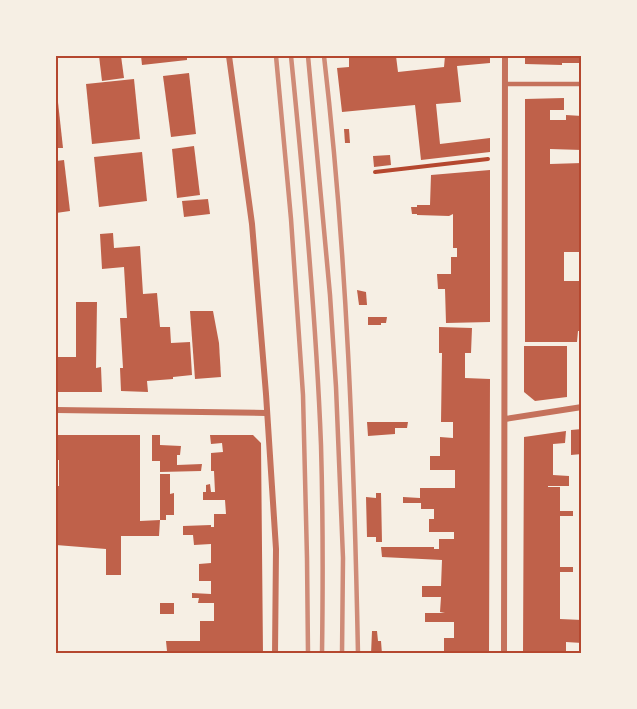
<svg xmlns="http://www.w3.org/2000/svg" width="637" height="709" font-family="Roboto,sans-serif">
  <rect width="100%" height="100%" fill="#f6efe4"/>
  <g fill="#bf614a">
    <path d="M99,56H121L124,78L102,81Z"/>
    <path d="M141,56H187V60L142,65Z"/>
    <path d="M352,56H396L398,72L444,67L445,56H490V63L457,66L461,102L436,104L440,144L490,138V152L421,160L415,105L342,112L337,68L349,67V58Z"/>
    <path d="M525,56H582V63H562V65L525,64Z"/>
    <path d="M189,73L196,134L171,137L163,76Z"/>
    <path d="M134,79L140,139L92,144L86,84Z"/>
    <path d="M56,93H57L63,148H56Z"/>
    <path d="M564,98V110H550V120H566V115L582,116V150L550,149V164L582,163V252H564V281H582V331H578L577,342H525V99Z"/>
    <path d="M344,129H349L350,143H345Z"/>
    <path d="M194,146L200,195L177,198L172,149Z"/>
    <path d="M142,152L147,201L99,207L94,157Z"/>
    <path d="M390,155L391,165L374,167L373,156Z"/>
    <path d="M64,160L70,211L56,213V161Z"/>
    <path d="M490,170V322L446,323L445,289H438L437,274H451V257H457V248H453V214L449,216L417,215V214H412L411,207H417V205H430L431,175Z"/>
    <path d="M208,199L210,214L184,217L182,201Z"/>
    <path d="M113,233L114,248L140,246L143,294L157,293L160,327H170L171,343L190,342L192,375L173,377V379L147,381L148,392L121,391L120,368H123L120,318H127L124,267L102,269L100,234Z"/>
    <path d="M357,290L366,292L367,305H359Z"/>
    <path d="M76,302H97L96,368L101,367L102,392H56V357H76Z"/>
    <path d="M190,311H213L219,343L221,377L195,379Z"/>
    <path d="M368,317H387L386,323H381V325H368Z"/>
    <path d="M439,327L472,328L471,353H465V378L490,379L489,654H444V638H454V622H425V613H445L440,612L441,597H422V586H441L442,560L382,557L381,547H434V549H439V539H454V532H429V519H434V509H421V503H403V497L420,498V488H455V470H430V456H440V437L453,438V422H441L442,353H439Z"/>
    <path d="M524,346H567V397L535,401L524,392Z"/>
    <path d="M367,422H408L407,428H395V434L368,436Z"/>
    <path d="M582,429V454L571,455V430Z"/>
    <path d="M566,431L565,443L553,444V475L569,476V486H548V487H560V511H573V516H560V567H573V572H560V619L582,620V643L566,642V654H523L524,437Z"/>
    <path d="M56,435H140V521L160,520L159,536H121V575H106V549L56,545V486H59V460H56Z"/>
    <path d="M152,435H160V445L181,446L180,455H177V465L202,464L201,471L160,472V461H152Z"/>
    <path d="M210,435H253L261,443L263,654H209V651H167L166,641H200V621H214V603H198L199,598H192V593L211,594V581H199V564L211,563V544L194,545L193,535H183V526L211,525V527H214V514H226L225,500H203V492H206V485L210,484L211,492H215L214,471H211V453L223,452L222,443L211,444Z"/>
    <path d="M160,474H170V494L174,493V515H166V520H160Z"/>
    <path d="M376,493H381L382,542H376V537H367L366,497L376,498Z"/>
    <rect x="160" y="603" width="14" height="11"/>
    <path d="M372,631H377L378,641H381L382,654H371Z"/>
  </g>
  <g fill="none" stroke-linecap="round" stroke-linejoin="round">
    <path stroke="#b5482f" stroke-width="4" d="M375,172L488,159"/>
    <path stroke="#c5725c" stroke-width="4.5" d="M505,84H582"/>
    <g stroke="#c5725c" stroke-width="6">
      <path d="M229,56L252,224L266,394L276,549L275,654"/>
      <path d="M56,410L266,413"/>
      <path d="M505,419L582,407"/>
      <path d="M504,654L505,56"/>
    </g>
    <g stroke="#cf8b77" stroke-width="4.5">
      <path d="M276,56L291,219L303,395L307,558L308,654"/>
      <path d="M291,56C304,185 316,315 321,445C323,514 323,584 322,654"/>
      <path d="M308,56L330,295L336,387L343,558L342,654"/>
      <path d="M324,56C347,254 354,454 358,654"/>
    </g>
  </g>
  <rect width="637" height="709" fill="none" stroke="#f6efe4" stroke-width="114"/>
  <rect x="57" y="57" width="523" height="595" fill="none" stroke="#b5482f" stroke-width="2"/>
</svg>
